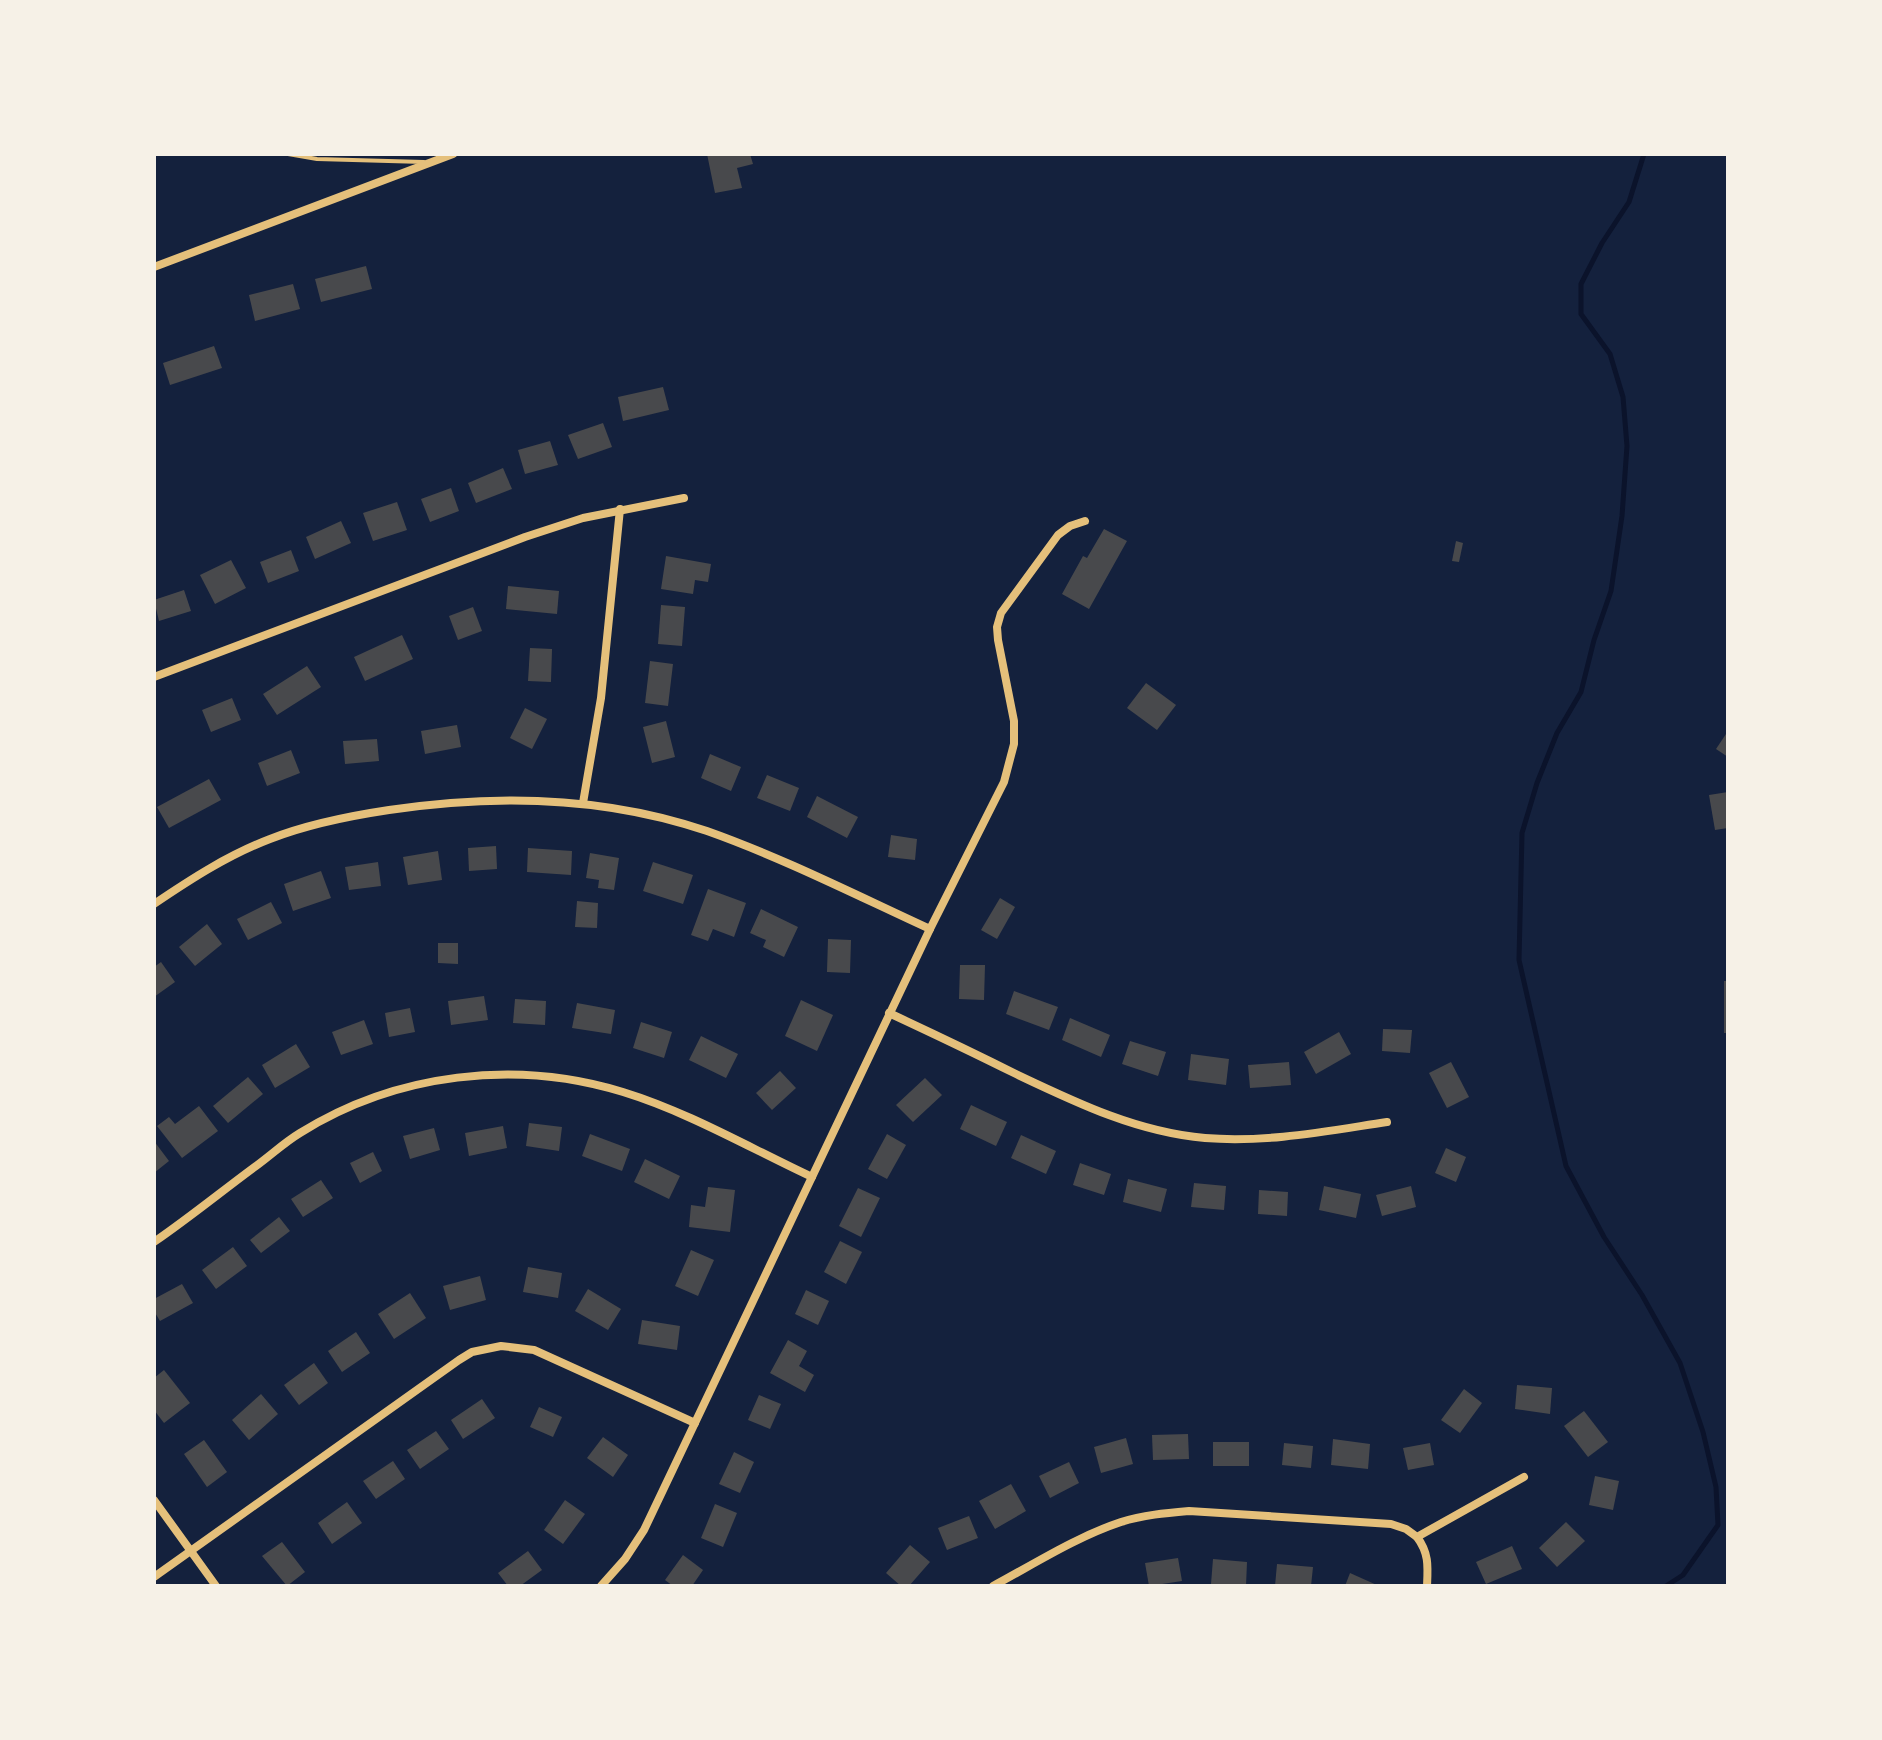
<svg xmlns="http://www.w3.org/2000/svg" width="1882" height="1740" font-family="Arial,sans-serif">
  <rect width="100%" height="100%" fill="#14213d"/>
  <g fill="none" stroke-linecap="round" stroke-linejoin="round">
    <path stroke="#0b132b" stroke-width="5" d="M1644,154L1629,202L1602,243L1581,284V314L1610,354L1623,397L1627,446L1622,516L1611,591L1594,640L1581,692L1557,733L1537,783L1522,833L1519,960L1566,1166L1604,1237L1642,1295L1680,1363L1703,1432L1716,1487L1718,1525L1683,1575L1666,1586"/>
  </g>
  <g fill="#48494c">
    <path d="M707,154H750L753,164L737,168L742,188L715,193Z"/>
    <path d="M366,266L372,289L321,302L315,279Z"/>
    <path d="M293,284L300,309L255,321L249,295Z"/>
    <path d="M214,346L222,368L170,385L163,363Z"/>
    <path d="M663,387L669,410L623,421L618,397Z"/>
    <path d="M603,423L612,447L578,459L568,435Z"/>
    <path d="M550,441L558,465L525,474L518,450Z"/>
    <path d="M503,468L512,489L476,503L468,483Z"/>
    <path d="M451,488L459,511L430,522L421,499Z"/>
    <path d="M397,502L407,530L373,541L363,513Z"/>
    <path d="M341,521L351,543L315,559L306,537Z"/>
    <path d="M1104,529L1127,541L1089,609L1062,594L1083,556L1087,558Z"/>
    <path d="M1456,541L1463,543L1459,562L1452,561Z"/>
    <path d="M291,550L299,571L268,583L260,562Z"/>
    <path d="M666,556L711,564L708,582L695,580L693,594L661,589Z"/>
    <path d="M231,560L246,588L215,604L200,575Z"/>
    <path d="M508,586L559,591L557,614L506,609Z"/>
    <path d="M184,590L191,611L159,621L154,600Z"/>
    <path d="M661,605L685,607L682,646L658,644Z"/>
    <path d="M473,607L482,631L458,640L449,616Z"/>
    <path d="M402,635L413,659L365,681L354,657Z"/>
    <path d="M530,648L552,649L551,682L528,681Z"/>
    <path d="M650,661L673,664L668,706L645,703Z"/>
    <path d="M307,666L321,687L277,715L263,694Z"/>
    <path d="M1146,683L1176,705L1157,730L1127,708Z"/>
    <path d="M232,698L241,720L211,732L202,710Z"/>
    <path d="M525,708L547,719L532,749L510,738Z"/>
    <path d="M666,721L675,757L652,763L643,727Z"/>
    <path d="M457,725L461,747L425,754L421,731Z"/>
    <path d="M1728,731V757L1716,749Z"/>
    <path d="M377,739L379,761L345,764L343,741Z"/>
    <path d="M291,750L300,773L267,786L258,763Z"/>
    <path d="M710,754L741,767L731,791L701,778Z"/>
    <path d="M767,775L799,788L790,811L757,798Z"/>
    <path d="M209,779L221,800L169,828L157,807Z"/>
    <path d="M1728,792V828L1715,830L1709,795Z"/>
    <path d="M817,796L858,817L847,838L807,817Z"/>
    <path d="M891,835L917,839L915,860L888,857Z"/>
    <path d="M496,846L497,869L469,871L468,848Z"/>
    <path d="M528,848L572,851L571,875L527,872Z"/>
    <path d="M438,851L442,880L408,885L403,857Z"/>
    <path d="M590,853L619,858L614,890L598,888L599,880L586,878Z"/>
    <path d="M378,862L381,886L349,890L345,867Z"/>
    <path d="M653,862L693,875L683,904L643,891Z"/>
    <path d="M321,871L331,898L293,911L284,884Z"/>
    <path d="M708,889L746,903L734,937L713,929L708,941L691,935Z"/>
    <path d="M1000,898L1015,907L997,939L981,930Z"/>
    <path d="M577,901L598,903L597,928L575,927Z"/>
    <path d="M271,902L282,923L248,940L237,919Z"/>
    <path d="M761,909L798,927L784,957L763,947L766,940L750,933Z"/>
    <path d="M207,924L222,944L195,966L179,947Z"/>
    <path d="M828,939L851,940L850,973L827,972Z"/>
    <path d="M438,943H458V964L438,963Z"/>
    <path d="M161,962L175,982L154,997V967Z"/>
    <path d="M960,965H985L984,1000L959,999Z"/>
    <rect x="1724" y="981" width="4" height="52"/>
    <path d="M1014,991L1058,1007L1049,1030L1006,1014Z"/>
    <path d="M484,996L488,1020L451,1025L448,1001Z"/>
    <path d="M515,999L546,1001L545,1025L513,1023Z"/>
    <path d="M801,1000L833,1015L817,1051L785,1036Z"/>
    <path d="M577,1003L615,1010L611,1034L572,1028Z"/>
    <path d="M410,1008L415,1032L389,1037L385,1013Z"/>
    <path d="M1070,1018L1110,1035L1101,1057L1062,1040Z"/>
    <path d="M364,1020L373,1044L341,1055L332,1032Z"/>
    <path d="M641,1022L672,1032L664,1058L633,1048Z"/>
    <path d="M1383,1029L1412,1030L1410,1053L1382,1051Z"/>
    <path d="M1339,1032L1351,1054L1316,1074L1304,1052Z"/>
    <path d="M701,1036L738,1054L726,1078L689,1060Z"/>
    <path d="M1130,1041L1166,1052L1158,1076L1122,1064Z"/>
    <path d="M296,1044L310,1067L275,1088L262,1065Z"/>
    <path d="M1191,1054L1229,1059L1226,1085L1188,1080Z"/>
    <path d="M1289,1062L1291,1085L1250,1088L1248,1065Z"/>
    <path d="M1451,1062L1469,1097L1447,1108L1429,1073Z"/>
    <path d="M780,1071L796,1088L772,1110L756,1093Z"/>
    <path d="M248,1077L263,1094L228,1123L213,1106Z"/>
    <path d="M925,1078L942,1095L913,1122L896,1105Z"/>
    <path d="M971,1105L1007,1122L996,1146L960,1129Z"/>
    <path d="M199,1106L218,1131L182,1158L157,1126L169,1117L175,1124Z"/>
    <path d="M529,1123L562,1127L559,1151L526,1146Z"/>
    <path d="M503,1126L507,1148L469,1156L465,1133Z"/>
    <path d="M434,1128L440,1150L410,1159L403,1136Z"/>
    <path d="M590,1134L630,1149L622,1171L582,1156Z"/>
    <path d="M887,1134L906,1145L887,1179L868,1169Z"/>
    <path d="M1021,1135L1056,1151L1046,1174L1011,1158Z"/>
    <path d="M154,1141L169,1161L154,1173Z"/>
    <path d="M1446,1148L1466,1157L1456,1182L1435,1173Z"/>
    <path d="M373,1152L382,1171L360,1183L350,1163Z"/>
    <path d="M645,1159L680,1176L669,1199L634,1182Z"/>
    <path d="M1080,1163L1111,1174L1104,1195L1073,1185Z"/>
    <path d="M1128,1179L1167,1189L1161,1212L1123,1202Z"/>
    <path d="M321,1180L333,1198L303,1217L291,1199Z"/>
    <path d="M1194,1183L1226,1186L1224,1210L1191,1207Z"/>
    <path d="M1324,1186L1361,1194L1356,1218L1319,1210Z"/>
    <path d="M1411,1186L1416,1207L1382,1216L1376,1195Z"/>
    <path d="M708,1187L735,1190L730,1232L689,1227L691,1205L705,1207Z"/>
    <path d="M858,1188L880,1198L861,1237L839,1226Z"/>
    <path d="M1259,1190L1288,1192L1287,1216L1258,1214Z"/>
    <path d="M279,1217L290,1231L261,1253L250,1240Z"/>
    <path d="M840,1241L862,1252L846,1284L824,1272Z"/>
    <path d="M233,1247L247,1266L216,1289L202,1270Z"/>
    <path d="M691,1250L714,1260L698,1296L675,1286Z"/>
    <path d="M528,1267L562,1273L558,1298L523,1292Z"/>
    <path d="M480,1276L486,1300L450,1310L443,1286Z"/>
    <path d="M182,1284L193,1303L160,1321L154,1311V1299Z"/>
    <path d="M588,1289L621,1309L608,1330L575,1311Z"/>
    <path d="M806,1290L829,1301L818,1325L795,1314Z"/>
    <path d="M410,1293L426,1318L394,1339L378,1314Z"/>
    <path d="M642,1320L680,1326L677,1350L638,1344Z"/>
    <path d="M356,1332L370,1353L342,1372L328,1351Z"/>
    <path d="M788,1340L807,1351L799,1366L814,1375L805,1392L770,1373Z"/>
    <path d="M314,1363L328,1383L299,1405L284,1385Z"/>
    <path d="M164,1370L190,1403L164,1423L154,1410V1378Z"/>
    <path d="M1517,1385L1552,1388L1550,1414L1515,1409Z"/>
    <path d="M1464,1389L1482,1403L1460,1433L1441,1420Z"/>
    <path d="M261,1394L278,1414L249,1440L232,1420Z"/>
    <path d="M759,1395L781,1404L770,1429L748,1420Z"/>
    <path d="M482,1399L495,1418L463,1439L451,1420Z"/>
    <path d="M539,1407L562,1417L553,1437L530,1427Z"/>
    <path d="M1584,1411L1608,1442L1588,1457L1564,1426Z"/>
    <path d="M436,1431L449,1449L420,1469L407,1450Z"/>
    <path d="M1188,1434L1189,1459L1153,1460L1152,1435Z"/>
    <path d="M603,1437L628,1455L613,1477L587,1458Z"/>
    <path d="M1126,1438L1133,1464L1101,1473L1094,1447Z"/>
    <path d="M1333,1439L1370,1444L1368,1469L1331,1465Z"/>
    <path d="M204,1440L227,1472L207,1487L184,1454Z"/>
    <rect x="1213" y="1442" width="36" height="24"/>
    <path d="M1284,1443L1313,1446L1311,1468L1282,1465Z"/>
    <path d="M1430,1443L1434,1465L1408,1470L1403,1448Z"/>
    <path d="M734,1452L754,1462L740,1493L719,1484Z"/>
    <path d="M393,1461L405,1479L376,1499L363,1481Z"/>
    <path d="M1069,1462L1079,1483L1050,1498L1039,1476Z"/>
    <path d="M1595,1476L1619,1481L1613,1510L1589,1505Z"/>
    <path d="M1011,1484L1026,1511L995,1529L979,1501Z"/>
    <path d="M565,1500L585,1514L563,1544L544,1530Z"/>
    <path d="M347,1502L362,1523L332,1544L318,1523Z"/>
    <path d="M715,1504L737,1513L723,1547L701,1538Z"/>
    <path d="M969,1516L978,1538L947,1550L938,1528Z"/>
    <path d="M1566,1522L1585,1541L1557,1567L1539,1548Z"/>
    <path d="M282,1542L305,1572L287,1586L262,1556Z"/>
    <path d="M910,1545L930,1562L909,1586H901L886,1573Z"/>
    <path d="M1512,1546L1522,1569L1486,1584L1476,1562Z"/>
    <path d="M528,1551L542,1570L520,1586H508L498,1573Z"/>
    <path d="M683,1555L703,1570L692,1586H673L665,1580Z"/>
    <path d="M1178,1558L1182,1581L1149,1586L1145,1563Z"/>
    <path d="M1213,1559L1247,1562L1246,1586L1211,1584Z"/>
    <path d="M1277,1564L1313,1567L1311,1586H1275Z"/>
    <path d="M1350,1573L1379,1586H1345Z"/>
  </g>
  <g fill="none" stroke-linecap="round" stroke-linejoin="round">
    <path stroke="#e5c07b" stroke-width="4" d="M288,154L317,159L424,162"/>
    <g stroke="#e5c07b" stroke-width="8">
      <path d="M154,267L453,154"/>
      <path d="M154,677L525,537L583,518L684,498"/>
      <path d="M583,803L601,698L620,509"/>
      <path d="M154,904C191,879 228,855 270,839C308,824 349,816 389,810C495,794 604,796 707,831C783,858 856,895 930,929"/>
      <path d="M889,1013C932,1033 974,1053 1016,1074C1077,1103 1137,1132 1205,1138C1267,1143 1327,1131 1387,1122"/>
      <path d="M154,1242C189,1218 222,1191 256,1166C271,1155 285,1142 300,1133C396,1073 516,1059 623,1092C688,1112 750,1148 812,1177"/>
      <path d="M154,1500L216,1586"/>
      <path d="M1417,1537C1429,1553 1428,1566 1427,1586"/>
      <path d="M154,1577L459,1360L472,1352L501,1346L534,1350L695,1423"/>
      <path d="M601,1586L625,1559L644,1530L930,929L1004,782L1014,744V721L998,640L997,627L1001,613L1058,535L1070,526L1085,521"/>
      <path d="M993,1586C1034,1564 1076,1537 1121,1522C1143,1515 1166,1513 1189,1511L1391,1524L1406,1529L1417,1537L1524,1477"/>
    </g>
  </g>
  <rect width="1882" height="1740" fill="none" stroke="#f6f1e7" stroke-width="312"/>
</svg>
